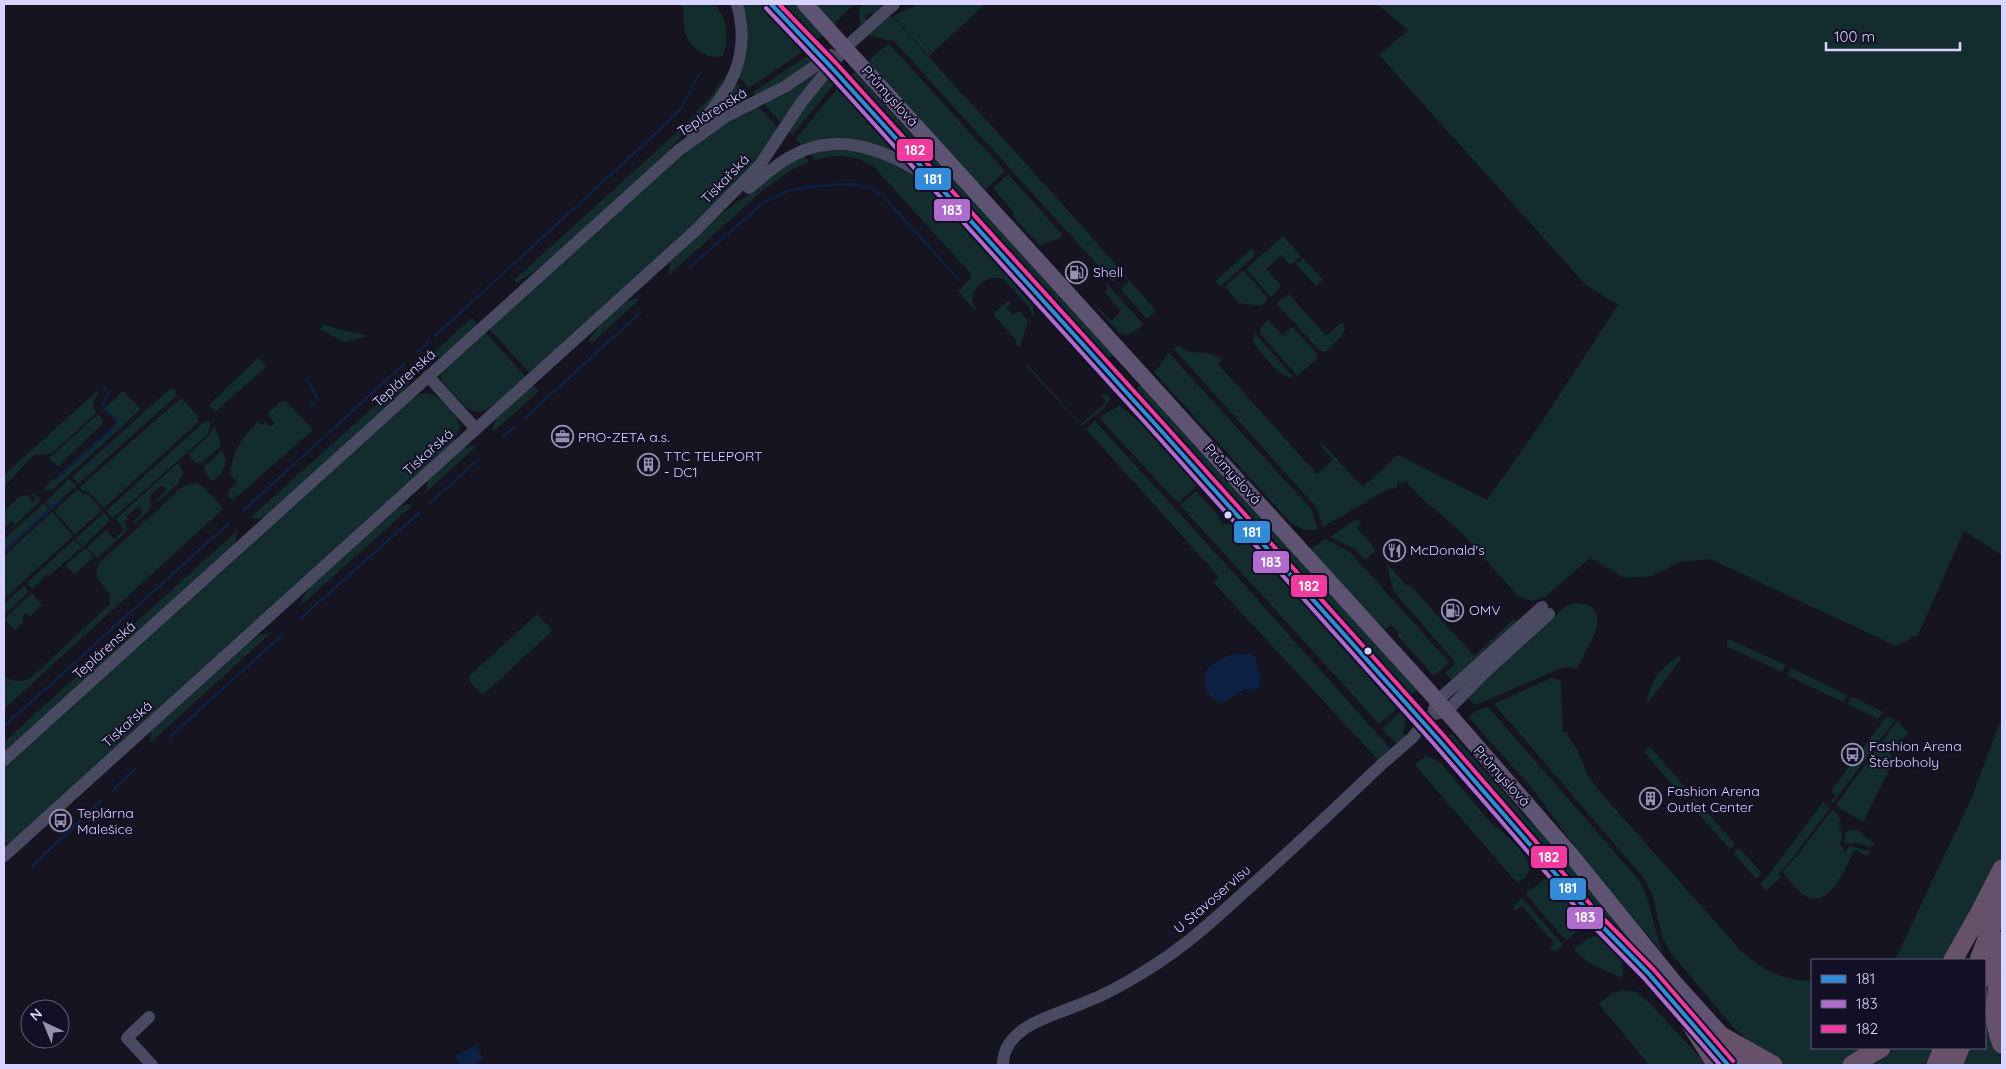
<svg xmlns="http://www.w3.org/2000/svg" width="2006" height="1069" font-family="Quicksand,sans-serif">
  <rect width="100%" height="100%" fill="#161421"/>
  <g fill="#132c2d">
    <path d="M682,4H714C728,17 729,37 723,56C706,61 687,46 684,28C683,20 685,12 682,4Z"/>
    <path d="M741,4H763L807,49L749,88L738,76Z"/>
    <path d="M778,4H797L825,33L815,42Z"/>
    <path d="M812,4H853V5L833,25Z"/>
    <path d="M862,4H880L883,7L874,15L871,12L865,17L867,21L860,27L859,11Z"/>
    <path d="M919,4H985L929,56L893,16Z"/>
    <path d="M1377,4H2002V555L1964,531L1918,635L1896,646L1710,559L1680,562L1652,576L1625,578L1590,558L1546,596L1532,601L1518,596L1461,532L1419,496L1405,480L1404,483L1398,482L1396,488L1386,490L1323,527L1316,507L1174,349L1178,345C1191,358 1210,348 1223,360L1218,364L1317,474L1333,460L1320,445L1322,443L1363,487L1398,455L1487,500L1541,423L1618,305L1586,285L1379,55L1408,30Z"/>
    <path d="M891,15C980,114 1070,210 1156,311L1147,319L1114,282L1121,289L1129,282L1122,273L1113,282L894,41L868,35Z"/>
    <path d="M887,44L890,45L1005,171L986,189L973,179L867,62Z"/>
    <path d="M811,53L814,59L792,77L756,96L753,92Z"/>
    <path d="M823,66L782,124L762,102Z"/>
    <path d="M855,72L917,140L952,172L1115,354L1114,356L1108,357L848,78Z"/>
    <path d="M830,77L837,81L792,135L788,130L822,85Z"/>
    <path d="M721,80L723,88L665,155L546,263L517,283L514,280L685,125L713,94Z"/>
    <path d="M735,82L751,98L717,115L716,114Z"/>
    <path d="M840,85L900,154L802,146L796,139Z"/>
    <path d="M757,105L779,129L759,159L707,213L530,373L489,329L661,173L713,131Z"/>
    <path d="M825,149L868,152L912,173L932,191L990,256L1032,305L1035,316H1032L1030,308L1003,279C990,273 973,286 972,300L976,308L974,309L958,291L971,278V274L874,167C856,155 836,153 815,160L809,153Z"/>
    <path d="M803,155L809,162L793,169L763,190L669,275L670,262L725,211L747,196L772,174Z"/>
    <path d="M1008,174L1063,235C1055,243 1047,240 1040,246L1012,215L1014,213L993,188Z"/>
    <path d="M1283,236L1301,256L1291,265L1281,255L1266,269L1281,286L1272,296L1269,295L1246,269Z"/>
    <path d="M1252,248L1255,255L1220,287L1216,281Z"/>
    <path d="M1303,258L1323,280L1316,286L1296,264Z"/>
    <path d="M1242,271H1244L1267,297V300L1261,306L1239,303L1226,288V286Z"/>
    <path d="M1107,284L1143,324C1136,331 1129,338 1119,333L1093,304L1094,303L1111,321L1121,311L1105,292L1108,288L1106,285Z"/>
    <path d="M1289,294L1326,336L1342,322L1345,328L1342,336L1326,351H1320L1278,305V302Z"/>
    <path d="M634,299H640L592,343L589,340C599,326 617,302 634,299Z"/>
    <path d="M1009,300L1010,304L1006,308L1013,315L1019,311L1028,320L1020,348L1016,345V340L994,315L995,312Z"/>
    <path d="M472,318L478,325C464,337 446,361 427,359Z"/>
    <path d="M1268,320L1283,336L1292,327L1317,354V359L1297,376L1260,333V327Z"/>
    <path d="M324,324L337,329L370,336L344,342L320,329Z"/>
    <path d="M485,332L526,377C514,387 489,417 473,411C464,408 457,397 450,390C444,384 438,380 442,371Z"/>
    <path d="M1255,333L1294,378C1278,378 1266,357 1256,346L1253,341Z"/>
    <path d="M1169,353L1312,510L1318,530H1304L1290,522L1154,372C1161,366 1163,359 1169,353Z"/>
    <path d="M258,358L266,367L215,412L210,406L211,403Z"/>
    <path d="M1027,364L1081,424L1106,402L1101,394H1105L1111,398L1103,409L1082,426L1025,365Z"/>
    <path d="M411,373V380L405,390L268,514L259,519L250,518Z"/>
    <path d="M1143,383L1419,688L1411,695L1365,643L1276,550L1245,508L1136,389Z"/>
    <path d="M533,385L539,391L493,432V425L497,418Z"/>
    <path d="M171,388L176,391L175,397L78,484L72,477Z"/>
    <path d="M97,391L99,394L95,398L93,406L96,413L51,454L34,455L4,486V475Z"/>
    <path d="M123,391L141,409L52,490H45L43,489L53,479L55,480L116,424L117,420L105,408Z"/>
    <path d="M424,393C440,394 456,412 460,427L454,441L8,845L4,841V767L412,398Z"/>
    <path d="M181,398L198,416V422L104,508L89,492L83,491L80,487Z"/>
    <path d="M284,401L289,404L313,430L232,501L228,496L230,489L237,482L230,475C234,449 240,439 259,421L262,425L266,422L270,427L275,423L267,414L280,402Z"/>
    <path d="M1119,405L1139,422L1165,449L1177,457L1187,468L1197,486L1178,503L1101,420V417C1107,411 1113,411 1119,405Z"/>
    <path d="M98,414L103,421L102,424L59,466L56,465L48,457L52,456Z"/>
    <path d="M208,421L211,424L207,435L113,518L106,511L204,422Z"/>
    <path d="M1095,421L1233,572L1390,748L1378,760L1213,582L1219,577L1086,429Z"/>
    <path d="M214,425L220,440V447L200,464L198,462L195,463L188,454L209,436Z"/>
    <path d="M472,446H477L425,493L428,480L463,448Z"/>
    <path d="M222,451C231,464 222,474 212,481L204,472L206,470L203,468Z"/>
    <path d="M178,463L183,472L179,483L157,502L155,501L167,490L162,485L150,495L152,497L149,500L151,504L150,510L135,523L132,524L143,512L138,506L126,517L128,519L124,522L127,527L126,532L97,558L87,547L106,530L114,539L124,530L116,519Z"/>
    <path d="M69,479L76,486L51,508L45,502Z"/>
    <path d="M196,483L206,489L223,509L4,709V677C15,682 22,683 33,676L110,604V594L96,577L98,564L180,489L186,485Z"/>
    <path d="M78,489L82,493L88,494L102,510L75,534L54,511Z"/>
    <path d="M1196,491L1219,516L1218,518L1223,525L1226,523L1228,525L1231,523L1243,529L1401,705L1379,724L1180,505Z"/>
    <path d="M30,494H36L41,501L4,535L14,523L12,521L4,528V511L19,497L28,495L32,503L37,498Z"/>
    <path d="M44,503L50,510L4,551V539Z"/>
    <path d="M408,504L413,505L299,607L304,596L312,584L399,507Z"/>
    <path d="M52,512L73,536L4,599V556Z"/>
    <path d="M104,513L110,520L83,547L75,539Z"/>
    <path d="M1355,520L1362,521L1356,527L1376,550L1365,560L1355,549L1330,537Z"/>
    <path d="M238,530L235,543L4,753V742Z"/>
    <path d="M1325,539L1350,552L1449,662L1434,676L1397,635L1399,633L1391,625L1386,629L1369,617L1309,550Z"/>
    <path d="M74,540L82,548L78,550L49,576L47,574L32,589L28,585L29,581Z"/>
    <path d="M86,548L94,557L74,575L65,565Z"/>
    <path d="M1386,562L1406,585L1411,586L1474,656L1514,619L1517,621L1451,680L1445,673L1456,663L1394,592Z"/>
    <path d="M25,586L29,591L4,615V604L22,587Z"/>
    <path d="M32,593L42,605L30,616L26,613L22,617L24,621L15,630L6,621L4,622V619Z"/>
    <path d="M1576,603C1620,606 1584,649 1578,669L1568,667L1559,669L1476,705L1467,698L1472,692L1565,607Z"/>
    <path d="M537,614L552,630L551,632L484,694L480,693L470,682L469,676Z"/>
    <path d="M272,632L150,743L152,730L247,644L260,635Z"/>
    <path d="M1728,639L1786,665L1782,672L1726,646Z"/>
    <path d="M1680,656L1681,659L1647,704C1648,683 1662,665 1680,656Z"/>
    <path d="M1791,668L1847,695L1843,702L1787,675Z"/>
    <path d="M1551,678L1560,680L1561,684L1563,732H1567L1568,737L1577,749L1588,776L1602,794L1742,952C1756,963 1769,974 1788,978C1796,980 1804,980 1812,982V1048H1875L1849,1062L1839,1065H1783L1758,1049L1734,1028L1670,952L1662,936L1653,896L1643,877L1494,704Z"/>
    <path d="M1852,697L1883,712L1878,719L1848,704Z"/>
    <path d="M1486,707L1489,708L1639,880C1653,903 1652,930 1664,954L1595,874L1531,787L1470,719L1469,717L1474,712Z"/>
    <path d="M1400,712H1402L1406,719L1403,733L1406,736L1397,744L1382,729Z"/>
    <path d="M1887,716L1895,720L1833,803L1831,801L1836,795L1831,791Z"/>
    <path d="M2002,717V860L2001,863L1948,960H1895L1971,799Z"/>
    <path d="M1897,721L1909,734L1889,747L1892,758L1890,768L1863,822C1854,815 1845,813 1836,805Z"/>
    <path d="M1451,733L1527,819L1553,842L1742,1065H1734L1645,961L1607,925L1445,738Z"/>
    <path d="M1650,747L1691,794L1685,799L1643,751Z"/>
    <path d="M1426,756L1441,763L1490,822C1501,829 1531,856 1529,869C1529,876 1522,879 1517,883L1415,765Z"/>
    <path d="M1694,798L1735,844L1730,849L1689,803Z"/>
    <path d="M1823,802L1830,808L1791,860L1778,874L1782,877L1766,890L1760,883L1766,878Z"/>
    <path d="M1832,810L1838,814L1841,822L1839,823C1840,831 1844,835 1840,843L1845,853L1849,846L1870,851L1867,856L1854,850C1846,866 1829,914 1803,894C1796,889 1789,879 1782,872L1795,858Z"/>
    <path d="M1850,830H1857L1874,843V845L1872,847L1858,843L1846,844L1844,842L1846,832Z"/>
    <path d="M1739,848L1762,873L1756,879L1733,853Z"/>
    <path d="M1548,876L1588,922L1566,941L1526,894Z"/>
    <path d="M1522,898L1563,945L1556,951L1549,949L1554,943L1522,906L1516,910L1514,909V904Z"/>
    <path d="M1594,936C1612,938 1627,961 1622,978L1589,963L1574,950L1587,939Z"/>
    <path d="M1624,990L1636,992L1651,1004L1707,1065H1649L1599,1004L1612,993Z"/>
    <path d="M1986,1007C1987,1019 1990,1031 1994,1043C1998,1051 2002,1056 2002,1065H1962L1969,1048H1985Z"/>
    <path d="M1896,1048H1933L1925,1065H1873Z"/>
  </g>
  <g fill="#0d2144">
    <path d="M1237,653L1251,654L1256,659C1257,675 1266,673 1256,691L1245,689L1223,703C1216,701 1210,698 1207,691C1197,666 1218,660 1237,653Z"/>
    <path d="M476,1045L484,1059L472,1065H460L455,1056Z"/>
  </g>
  <g fill="none" stroke-linecap="round" stroke-linejoin="round">
    <g stroke="#0d2144" stroke-width="2.5">
      <path d="M689,268L756,209L766,201L788,191L814,186L853,184L870,188L883,196L959,280"/>
      <path d="M435,336L667,123L681,108L700,73"/>
      <path d="M417,352L428,342"/>
      <path d="M307,378L317,399L311,407"/>
      <path d="M103,404L108,393L103,386"/>
      <path d="M525,418L641,312"/>
      <path d="M504,436L516,426"/>
      <path d="M56,479L116,425V420L105,409"/>
      <path d="M430,503L479,459"/>
      <path d="M244,510L404,364"/>
      <path d="M4,551L61,499"/>
      <path d="M301,618L420,512"/>
      <path d="M18,714L228,524"/>
      <path d="M4,726L16,715"/>
      <path d="M170,737L283,634"/>
      <path d="M112,791L136,768"/>
      <path d="M32,866L101,801"/>
    </g>
    <g stroke="#4a4962" stroke-width="12">
      <path d="M692,134C727,93 753,61 737,4"/>
      <path d="M749,188C761,178 772,168 785,160C833,130 879,147 922,173"/>
      <path d="M428,376L476,429"/>
      <path d="M1434,709L1437,701L1542,607"/>
      <path d="M4,760L679,150L725,117L786,86L831,55"/>
      <path d="M4,856L696,230L760,165L801,103L846,47L894,4"/>
      <path d="M149,1017L127,1038L152,1065"/>
      <path d="M1003,1065C1003,1026 1053,1016 1081,1004C1102,996 1123,985 1142,973C1183,949 1217,917 1252,885C1296,846 1339,805 1382,764L1412,738L1424,723L1433,714L1446,712L1482,675L1549,614"/>
    </g>
    <g stroke="#5e5373" stroke-width="16">
      <path d="M771,4L831,67L1156,425L1439,740L1593,917L1641,965L1695,1027"/>
      <path d="M805,4L1427,689L1572,856L1675,983L1749,1065"/>
    </g>
    <g stroke="#67516a" stroke-width="19">
      <path d="M1953,960L1979,914L2002,869"/>
      <path d="M1979,960L2002,900"/>
      <path d="M2002,966C1996,991 1991,1020 2002,1044"/>
      <path d="M1988,977L2002,941"/>
      <path d="M1687,1018L1717,1065"/>
      <path d="M1723,1037L1773,1065"/>
      <path d="M1852,1065L1881,1048"/>
      <path d="M1936,1065L1943,1048"/>
      <path d="M1953,1065L1960,1048"/>
    </g>
    <defs>
      <path id="bus-1" d="M771,4L831,67L1156,425L1439,740L1593,917L1649,974L1728,1065"/>
      <path id="bus-2" d="M766,8L826,71L1151,429L1434,744L1588,921L1644,978L1720,1065"/>
      <path id="bus-3" d="M779,4L836,63L1161,421L1444,736L1598,913L1654,970L1733,1061"/>
    </defs>
    <use href="#bus-1" stroke="#130f26" stroke-width="8"/>
    <use href="#bus-2" stroke="#130f26" stroke-width="8"/>
    <use href="#bus-3" stroke="#130f26" stroke-width="8"/>
    <use href="#bus-1" stroke="#338bd7" stroke-width="4"/>
    <use href="#bus-2" stroke="#b06ccc" stroke-width="4"/>
    <use href="#bus-3" stroke="#f13a9d" stroke-width="4"/>
  </g>
  <defs>
    <symbol id="fuel-ring" viewBox="-11 -11 22 22"><circle r="9.5" fill="#130f26" stroke="#9591b1" stroke-width="1.5"/><path d="M-5.5-6h7V0h2V4h1.3V-2.5L3-4.5l.8-.8L6-3V5H2.5V1h-1V6h-7ZM-4.2-4.7v3.2H.2V-4.7Z" fill="#9591b1"/></symbol>
    <symbol id="office-ring" viewBox="-11 -11 22 22"><circle r="9.5" fill="#130f26" stroke="#9591b1" stroke-width="1.5"/><path d="M-6-3h4V-5.5h4V-3h4V5H-6ZM-1-4.5V-3h2v-1.5ZM-6 0V1H6V0Z" fill="#9591b1"/></symbol>
    <symbol id="building-ring" viewBox="-11 -11 22 22"><circle r="9.5" fill="#130f26" stroke="#9591b1" stroke-width="1.5"/><path d="M-4-6H4V6H1V3H-1V6H-4ZM-2.5-4.3h1.7v1.8h-1.7ZM.8-4.3h1.7v1.8H.8ZM-2.5-1h1.7V.8h-1.7ZM.8-1h1.7V.8H.8Z" fill="#9591b1"/></symbol>
    <symbol id="restaurant-ring" viewBox="-11 -11 22 22"><circle r="9.5" fill="#130f26" stroke="#9591b1" stroke-width="1.5"/><path d="M-5-6h1v4h1v-4h1v4h1v-4h1v5L-1.5 .5V6h-2V.5L-5-1ZM5-6V6H3V1.5H1.5Q1.5-4 5-6Z" fill="#9591b1"/></symbol>
    <symbol id="bus-ring" viewBox="-11 -11 22 22"><circle r="9.5" fill="#130f26" stroke="#9591b1" stroke-width="1.5"/><path d="M-5-6H5V4H4V6H2V4H-2V6H-4V4H-5ZM-3.5-4V0h7V-4ZM-3.5 1.2v1.5H-2V1.2ZM2 1.2v1.5H3.5V1.2Z" fill="#9591b1"/></symbol>
  </defs>
  <g fill-rule="evenodd">
    <use href="#fuel-ring" x="1064" y="260" width="25" height="25"/>
    <use href="#office-ring" x="550" y="424" width="25" height="25"/>
    <use href="#building-ring" x="636" y="452" width="25" height="25"/>
    <use href="#restaurant-ring" x="1382" y="538" width="25" height="25"/>
    <use href="#fuel-ring" x="1440" y="598" width="25" height="25"/>
    <use href="#bus-ring" x="1840" y="742" width="25" height="25"/>
    <use href="#building-ring" x="1638" y="786" width="25" height="25"/>
    <use href="#bus-ring" x="48" y="808" width="25" height="25"/>
  </g>
  <g fill="#d9d4ff" stroke="#130f26" stroke-width="2">
    <circle cx="1228" cy="515" r="4.5"/>
    <circle cx="1368" cy="651" r="4.5"/>
  </g>
  <g text-anchor="middle" stroke-width="4" stroke-linejoin="round" paint-order="stroke">
    <g font-size="14" fill="#d9d4ff" stroke="#130f26">
      <text transform="translate(890 96) rotate(48)" y="5">Průmyslová</text>
      <text transform="translate(712 112) rotate(-32)" y="5">Teplárenská</text>
      <text transform="translate(725 179) rotate(-46)" y="5">Tiskařská</text>
      <text transform="translate(404 378) rotate(-42)" y="5">Teplárenská</text>
      <text transform="translate(428 452) rotate(-42)" y="5">Tiskařská</text>
      <text transform="translate(1233 474) rotate(48)" y="5">Průmyslová</text>
      <text transform="translate(104 650) rotate(-42)" y="5">Teplárenská</text>
      <text transform="translate(127 724) rotate(-42)" y="5">Tiskařská</text>
      <text transform="translate(1502 776) rotate(48)" y="5">Průmyslová</text>
      <text transform="translate(1212 899) rotate(-41)" y="5">U Stavoservisu</text>
    </g>
    <g font-size="14" fill="#d9d4ff" stroke="#130f26" text-anchor="start">
      <text x="1093" y="277">Shell</text>
      <text x="578" y="442">PRO-ZETA a.s.</text>
      <text x="664" y="461">TTC TELEPORT<tspan x="664" dy="16">- DC1</tspan></text>
      <text x="1410" y="555">McDonald's</text>
      <text x="1469" y="615">OMV</text>
      <text x="1869" y="751">Fashion Arena<tspan x="1869" dy="16">Štěrboholy</tspan></text>
      <text x="1667" y="796">Fashion Arena<tspan x="1667" dy="16">Outlet Center</tspan></text>
      <text x="77" y="818">Teplárna<tspan x="77" dy="16">Malešice</tspan></text>
    </g>
  </g>
  <g stroke="#130f26" stroke-width="2">
    <rect x="896" y="138" width="38" height="24" rx="5" fill="#f13a9d"/>
    <rect x="914" y="167" width="38" height="24" rx="5" fill="#338bd7"/>
    <rect x="933" y="198" width="38" height="24" rx="5" fill="#b06ccc"/>
    <rect x="1233" y="520" width="38" height="24" rx="5" fill="#338bd7"/>
    <rect x="1252" y="550" width="38" height="24" rx="5" fill="#b06ccc"/>
    <rect x="1290" y="574" width="38" height="24" rx="5" fill="#f13a9d"/>
    <rect x="1530" y="845" width="38" height="24" rx="5" fill="#f13a9d"/>
    <rect x="1549" y="877" width="38" height="24" rx="5" fill="#338bd7"/>
    <rect x="1566" y="906" width="38" height="24" rx="5" fill="#b06ccc"/>
  </g>
  <g font-size="14" text-anchor="middle" font-weight="bold" fill="#fff">
    <text x="915" y="155">182</text>
    <text x="933" y="184">181</text>
    <text x="952" y="215">183</text>
    <text x="1252" y="537">181</text>
    <text x="1271" y="567">183</text>
    <text x="1309" y="591">182</text>
    <text x="1549" y="862">182</text>
    <text x="1568" y="893">181</text>
    <text x="1585" y="922">183</text>
  </g>
  <rect width="2006" height="1069" fill="none" stroke="#d9d4ff" stroke-width="10"/>
  <rect x="1811" y="959" width="175" height="90" fill="#130f26" stroke="#625e7d"/>
  <rect x="1821" y="975" width="25" height="8" fill="#338bd7" stroke="#625e7d"/>
  <text x="1856" y="984" font-size="15" fill="#d9d4ff">181</text>
  <rect x="1821" y="1000" width="25" height="8" fill="#b06ccc" stroke="#625e7d"/>
  <text x="1856" y="1009" font-size="15" fill="#d9d4ff">183</text>
  <rect x="1821" y="1025" width="25" height="8" fill="#f13a9d" stroke="#625e7d"/>
  <text x="1856" y="1034" font-size="15" fill="#d9d4ff">182</text>
  <g transform="translate(45 1024) rotate(316)"><circle r="24" fill="#130f26" stroke="#625e7d"/>
  <path d="M0-4L9 19L0 12L-9 19Z" fill="#9591b1"/>
  <text y="-8" font-size="14" font-weight="bold" text-anchor="middle" fill="#d9d4ff">N</text>
  </g>
  <path d="M1826 42v8h134v-8" fill="none" stroke="#d9d4ff" stroke-width="2.5"/>
  <text x="1834" y="42" font-size="15" fill="#d9d4ff" stroke="#130f26" stroke-width="4" paint-order="stroke">100 m</text>
</svg>
